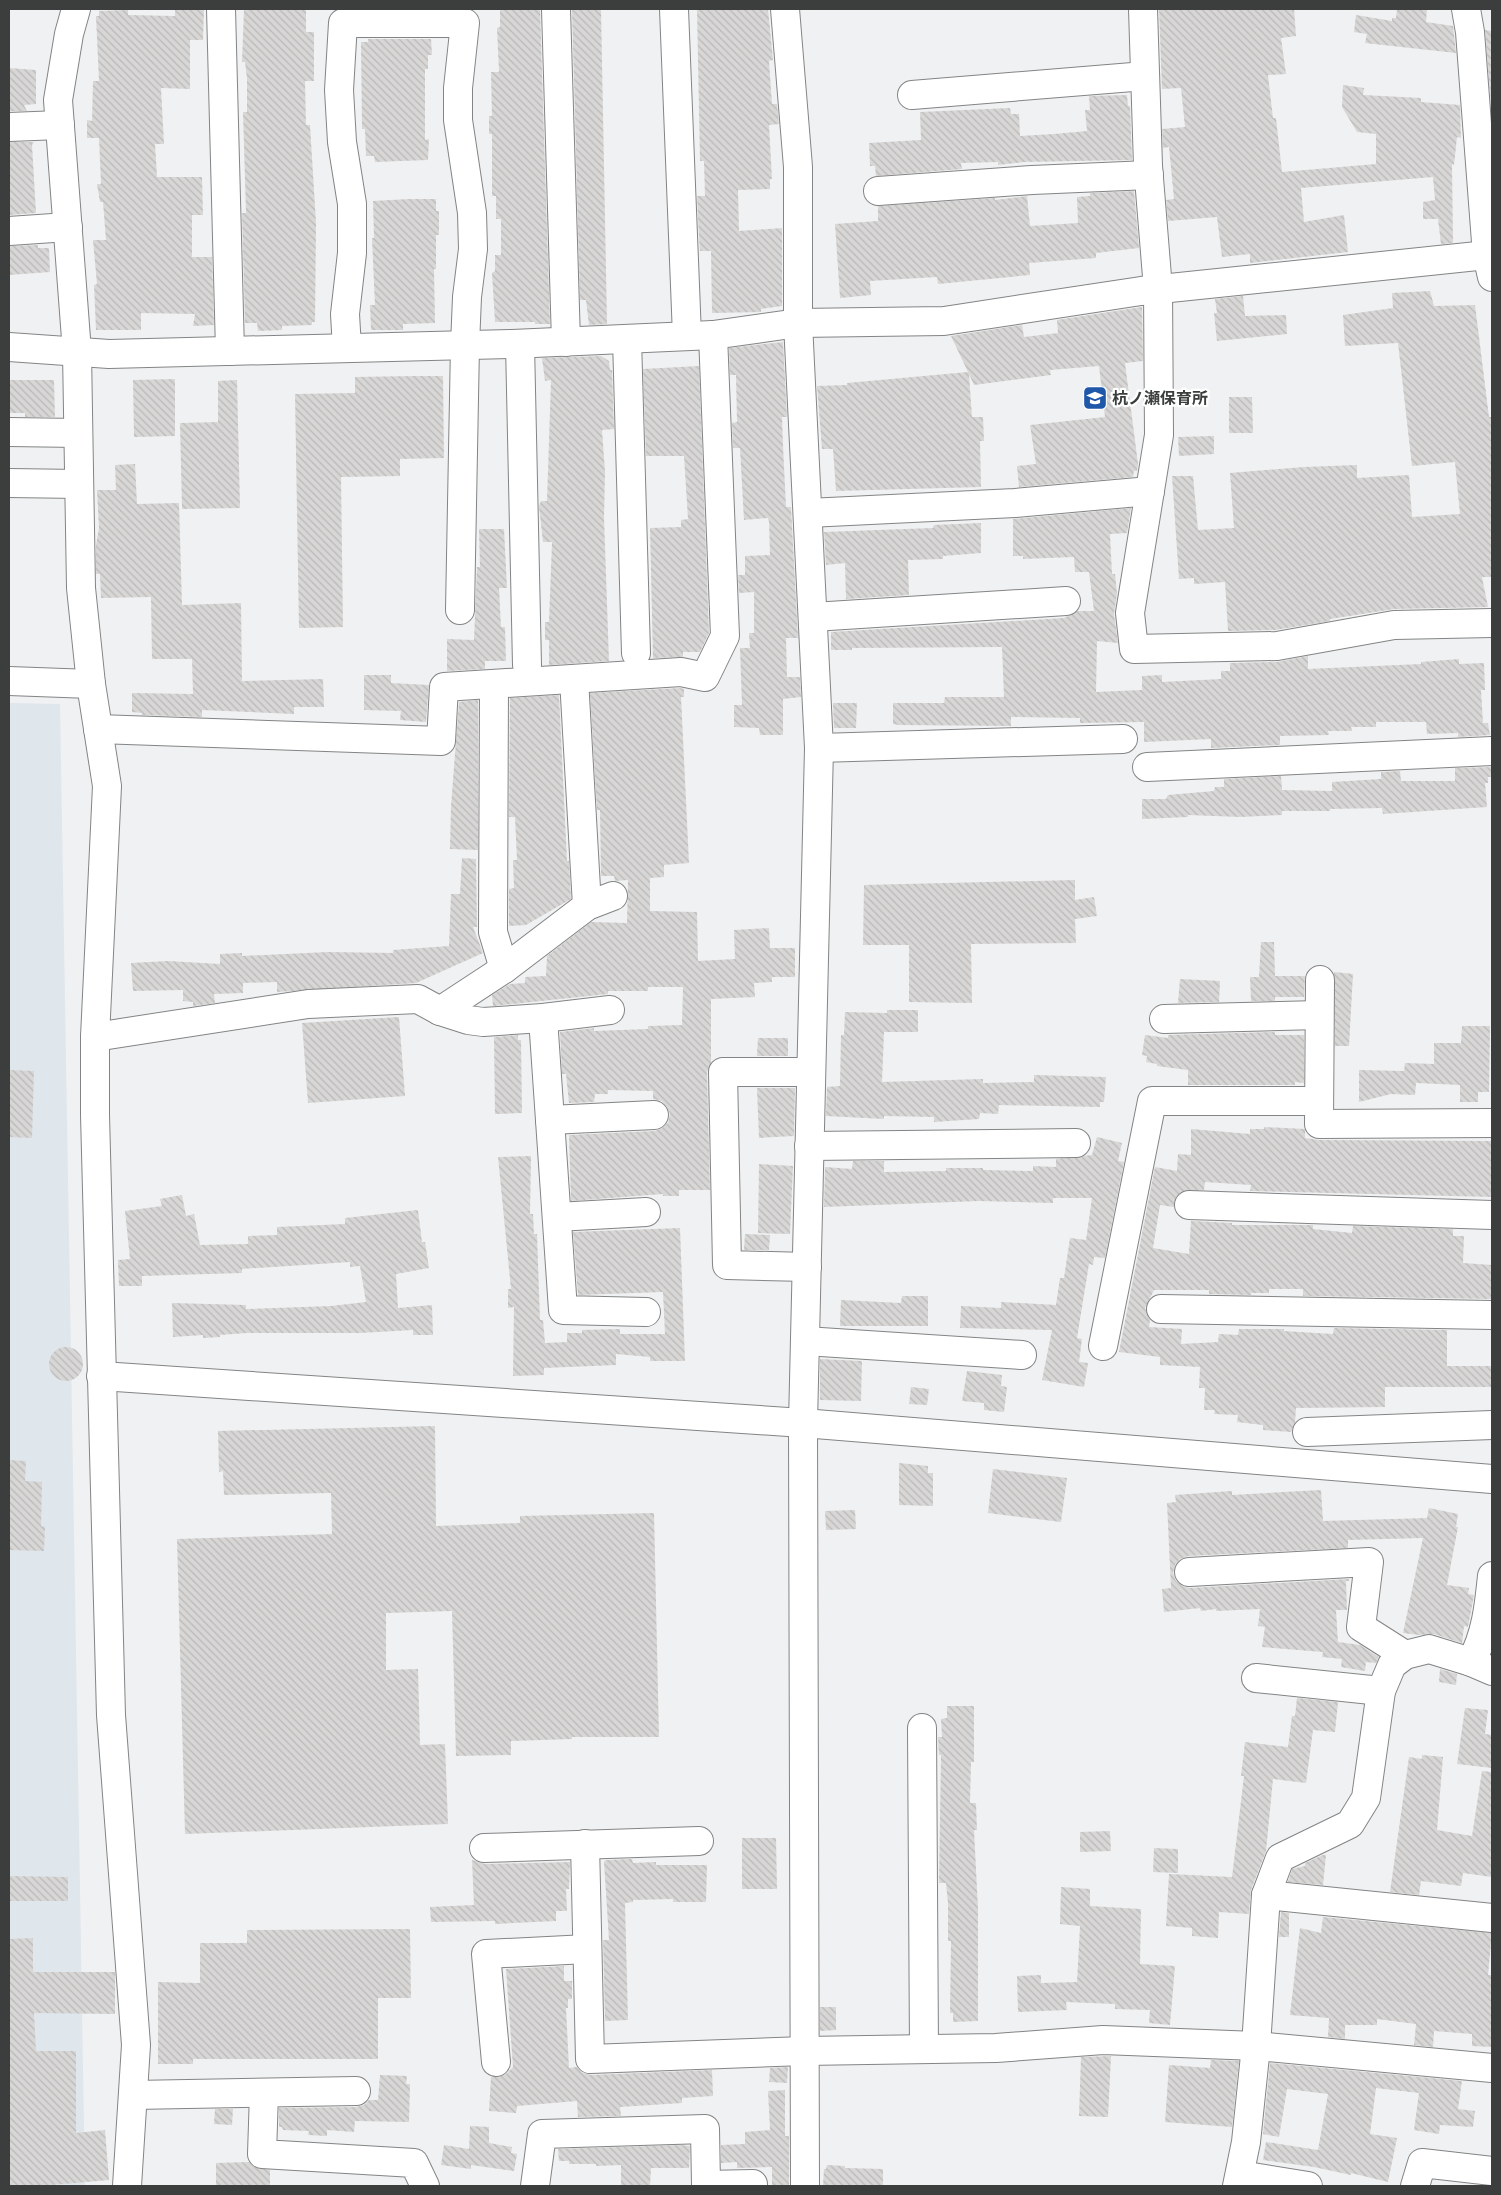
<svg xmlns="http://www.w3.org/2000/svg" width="1501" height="2195" font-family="Cabin,'Noto Sans JP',sans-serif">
  <defs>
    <pattern id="building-back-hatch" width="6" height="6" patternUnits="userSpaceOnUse" patternTransform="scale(1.25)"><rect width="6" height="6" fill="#d8d7d6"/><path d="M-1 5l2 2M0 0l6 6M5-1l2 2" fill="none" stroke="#bab9b9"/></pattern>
  </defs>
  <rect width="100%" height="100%" fill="#f0f1f2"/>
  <path fill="#dfe6ec" d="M9,703L60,704L85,2186H64L9,2172Z"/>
  <g fill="url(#building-back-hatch)">
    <path d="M183,9H204L203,40H190V89L161,88L164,144H155L157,177H202L203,215H192V257H212L214,325L193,326L195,314L141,313V330H96L94,285L97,284L93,240H106L103,202H100L97,184H101L99,138H87V120L92,121L93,81H99L96,16H99V11L128,10V15L175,16V10Z"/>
    <path d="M244,9H306V32H314V81H305L306,125H310L316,223L315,322H312V325L282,326V330L258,331L257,323H245L242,213H246L243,112H247V78L245,62H242Z"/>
    <path d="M500,9H540L550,324H535V322H495L492,273L495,271V255H501V219H496V196H492V134H489V116H492L491,72H499L497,28L500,27Z"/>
    <path d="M572,9H601L607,324L589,325L586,300H580Z"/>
    <path d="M697,9H768L773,60L769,61L772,104H777L779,124L769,125L772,179H770V189L738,190L739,231L782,228V306L761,309V312L712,313L711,251H700L699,236L697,196H705L704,161H700Z"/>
    <path d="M1159,9H1294L1296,36L1281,38L1286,74L1268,75L1273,118H1276L1282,172L1376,164V134L1357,132L1342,107L1343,85L1364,88L1363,95L1421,98V102L1460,105L1461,138L1457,137L1454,165L1452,164L1453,243L1441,244L1438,219H1423V202L1435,200L1433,177L1301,188L1304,222L1344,215L1348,252L1250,263V254L1222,257L1217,217L1168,221L1166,200L1174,199L1169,147L1163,148L1162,129L1185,127L1181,88L1162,89Z"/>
    <path d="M1397,9H1427L1426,22L1453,26L1456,53L1365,43L1367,34L1354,32L1356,15L1392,21V18H1396Z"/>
    <path d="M1485,30L1492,31V117Z"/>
    <path d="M368,39H431L432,55H428V69H425V140L429,139L428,160L375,162L374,156H366L365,129H362L361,42H368Z"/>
    <path d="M9,68L36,70V104L24,105L27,111H9Z"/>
    <path d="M1127,95L1128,106H1130L1132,160L1024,162L998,165V162L961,163L962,169L876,176L875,166H870L869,143L921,140L920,112L1010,108L1011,114H1019L1020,136L1054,134L1087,131L1085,110H1090L1089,96Z"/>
    <path d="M9,142H34L32,145L36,213L9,215Z"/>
    <path d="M1134,191L1139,248L1096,253V258L1029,263L1030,275L938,284L937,277L870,281L871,295L840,298L835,224L878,221V206L995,198V200L1027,196L1030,226L1078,223L1077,197L1090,196V193Z"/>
    <path d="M409,199H436V211H439V235H436V269H434L435,323L403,324V330H371L370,305H375L372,238H374L373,201Z"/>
    <path d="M38,245V248H49L50,272L9,275V246Z"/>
    <path d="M1430,291L1434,306L1475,305L1489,417H1492V577H1482L1488,607L1394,609L1330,619V621L1275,630L1228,631L1225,582L1194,584V578L1179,579L1172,476H1193L1198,530L1234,528L1230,473L1304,467L1357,465V478L1409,475L1412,517L1460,514L1455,462L1412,466L1398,343L1345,346L1343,315L1393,308L1392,293Z"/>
    <path d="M1243,296L1245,316L1286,315L1287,334L1217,341L1214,313H1217L1215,299Z"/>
    <path d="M1142,307L1143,361L1125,363L1138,464L1137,471H1134L1133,477L1019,487L1017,466L1036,464L1030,425L1105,417L1099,366L1050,370L1051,375L974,385L969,374L972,417H983L984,441H980L981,487L836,491L833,449H822L817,386L847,385V383L968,372L951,336L1022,325L1024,337L1058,333L1057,320Z"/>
    <path d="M783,342L787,417H782L783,446L786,507H791L798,638H786L787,677H800L801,697L783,699V735H760L759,728L734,727V705H742L740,648H750L749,633H754V592L739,593L738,575H745V556L770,555L769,522L768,518L744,520L740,448H733L732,423L737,422L736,375H730L729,348Z"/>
    <path d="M601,356L609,361L610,370H612L614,429L602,430L605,472L604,518L609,661L549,665V640H545V622H549L552,542H543L539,506L541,501H547L551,380L545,381L542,358Z"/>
    <path d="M699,366L709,633L700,652H683V657L653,658L650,528L681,527V520L688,519L684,456H646L643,369Z"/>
    <path d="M415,376H443L444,458L400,459V476L341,477L343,627L299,628L295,394L355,393V377Z"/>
    <path d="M175,379V436L134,437L133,380Z"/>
    <path d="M9,380H54L55,417H25V413H9Z"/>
    <path d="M237,380L240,508L182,509L180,423L218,422V381Z"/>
    <path d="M1229,397H1252L1253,433H1229Z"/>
    <path d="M1214,436V454L1179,456L1178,437Z"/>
    <path d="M135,464L137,504L179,503L182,605L241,603L242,681L323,679L324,707H294V714L202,710V717L142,715V713L132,712V693L193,694L192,659H152L151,597L101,598L100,574H96V545L99,528L97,490H116L115,465Z"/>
    <path d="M1131,508L1127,533L1110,534L1112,574H1115L1117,594L1114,614L1118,643L1097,641L1096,692L1142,690V676L1162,675V682L1221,679V671H1230V663L1277,662L1308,656V669L1421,664V662L1459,659V664L1484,663L1485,690H1481L1483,723H1488L1490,735L1458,737V733L1427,734L1426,722H1376V727H1351L1352,731H1328L1329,735L1280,736V745L1211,748V739L1144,742V722L1080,723V718L1011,717V726L899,725L893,724V703H944L945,697H1004L1002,647L852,648V650H831V632L1064,618L1078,611H1094L1089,572H1075L1074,557L1023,559V556H1013V519Z"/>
    <path d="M981,523V553L943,556V559L908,560L909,595L846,599L845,563L826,565L824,532L933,528L934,525Z"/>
    <path d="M479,529H504L507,588H499L501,627H505L506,661H485V669L447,671V639L474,640L477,567H480Z"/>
    <path d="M364,675H391V683L429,685L426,722L400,720L401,711L364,710Z"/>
    <path d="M680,688L684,689V697H681L689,863L664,865V877L650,878V911L697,912L698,961L735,959L734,930L769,928L770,948H795V977H772V982L754,983L755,997L711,999V1063L707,1072L710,1190H679V1196H663V1194L571,1201L569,1135L655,1131L662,1128L668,1123L670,1114L667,1107L662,1101L653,1099V1091L608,1090V1094H595L594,1102L569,1103L566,1074H562L560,1032L594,1028V1031L648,1029V1026L682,1025L683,987H648V991H608V994L493,1006L492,995L510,984L525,983V977L546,976L547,956L591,922L627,923L628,880L615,881L614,876H601L600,810H597L590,693Z"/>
    <path d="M559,695L567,861H569L571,899L526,925L509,926V889L514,888L513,860H517L515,817H509L510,698Z"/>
    <path d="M478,700V850L450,849L451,806L459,702Z"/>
    <path d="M833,703H857L856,728H834Z"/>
    <path d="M1492,767V777H1488V783H1485L1487,807L1383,814L1382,808L1330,809V811H1282V815L1240,817L1188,815V817L1142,819V799H1166L1168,795L1214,791L1215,787H1224V779L1281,776L1282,790L1332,791V782L1381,779V772L1400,771L1401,781H1455V768Z"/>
    <path d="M462,858L476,859L477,927H473L483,953L416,983L277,992V982L243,983V993L214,994L215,1003L193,1006V1002L183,1001V990L133,991L131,963L168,961L220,964V954L242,953V956L328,952L393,953V950L449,946L451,894H460Z"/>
    <path d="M1075,880V900L1094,897L1097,916L1075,919L1076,943L971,944L972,1003L909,1002V945H863L864,885Z"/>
    <path d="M1261,942H1274L1275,976H1305L1304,997H1275V1001H1251L1250,977H1259Z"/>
    <path d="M1334,972L1353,974L1349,1046H1335Z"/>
    <path d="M1180,979L1220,981L1219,1002L1178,1003Z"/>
    <path d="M887,1010H918V1032H884L882,1082L983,1079V1083L1034,1082V1075L1106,1077L1104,1102H1100V1107L999,1105L998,1114L980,1113L979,1119L934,1122V1117L884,1116V1119L826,1116L827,1087L840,1086L841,1035H844L845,1012L887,1013Z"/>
    <path d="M399,1017L405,1096L308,1103L302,1023Z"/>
    <path d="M1462,1026H1490L1489,1092H1478V1102H1460V1085L1416,1083L1415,1095L1391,1094L1359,1102V1070L1404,1071L1405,1063L1434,1064V1043H1461Z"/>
    <path d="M1275,1032V1035H1304V1083L1295,1082V1085H1188V1070L1157,1066V1064L1146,1062L1147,1056L1142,1055L1145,1035L1168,1038V1035Z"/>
    <path d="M518,1035V1040H521L522,1113L495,1114L494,1037Z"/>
    <path d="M758,1038H788V1056H757Z"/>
    <path d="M9,1070L34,1071L32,1138L9,1137Z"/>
    <path d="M757,1088H795L794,1136L759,1138Z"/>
    <path d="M1264,1127L1305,1129V1138L1319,1140L1492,1141V1197L1250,1191L1251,1185L1205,1182L1204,1190L1181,1192L1176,1197L1174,1207L1160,1205L1153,1248L1189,1254L1191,1221L1232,1223V1225H1313V1229L1352,1233L1353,1226L1453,1229V1236H1464L1463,1263L1492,1265V1299L1303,1296V1289H1269V1293H1251V1295L1209,1294V1290H1154L1145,1308L1150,1319L1149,1327L1182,1329L1181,1344L1218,1342L1219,1334L1238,1335L1239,1329H1284V1331L1333,1334L1334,1328L1447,1330V1366H1492V1387H1385V1407L1296,1408L1295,1423L1291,1432L1263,1430V1425L1237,1422L1238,1415L1214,1414L1215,1410H1204L1205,1388H1199L1200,1367L1160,1365V1357L1119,1352L1155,1167L1177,1171L1178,1154L1191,1155V1129L1250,1134V1129H1264Z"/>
    <path d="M1097,1137L1122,1143L1118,1161L1124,1162L1105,1258L1094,1257L1093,1265L1089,1264L1077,1338L1082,1339L1079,1362L1088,1363L1084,1387L1042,1380L1052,1330L960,1328L961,1306L1001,1308V1302L1056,1305L1060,1278H1064L1070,1238L1086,1240L1092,1198H1053V1203L979,1201L824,1207L825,1167L852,1169L853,1161H884V1172L946,1171V1168H983V1170L1033,1171V1166L1056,1167V1159L1092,1155Z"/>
    <path d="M531,1156L530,1214H533L534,1234H537L540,1320H543L545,1343L567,1342V1333H582V1330L620,1329V1334H665L663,1292L578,1295L573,1232L680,1228L685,1361H650V1357L616,1354V1365L544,1368V1375L513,1376L514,1307L508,1308V1289H511L498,1157Z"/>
    <path d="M759,1164L793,1166L790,1234L758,1233Z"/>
    <path d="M182,1195L186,1216L194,1214L200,1245L248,1244V1236L277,1235V1227L345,1224V1218L418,1210L422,1242H425L429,1268L396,1274L398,1308L432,1305L433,1335H413V1330L360,1333H247L220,1335V1337L203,1338V1335L173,1337L172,1303L246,1305V1309L331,1306L366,1302L360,1266L350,1267V1262L242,1269V1273L142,1276V1286H119L118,1260L130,1259L125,1211L162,1206L160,1199Z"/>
    <path d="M745,1234L770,1235L769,1250H744Z"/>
    <path d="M902,1296H928V1326H840L841,1300L901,1303Z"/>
    <circle cx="66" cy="1364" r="17"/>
    <path d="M820,1359L862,1361L861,1401L820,1400Z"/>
    <path d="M967,1371L1002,1375L1001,1386L1007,1387L1004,1412L984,1410V1403L962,1401Z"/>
    <path d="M911,1387L929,1389L927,1405L909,1404Z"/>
    <path d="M435,1426L436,1526L520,1523V1516L654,1513L659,1737H572V1739L511,1741V1755L456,1756L452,1611L386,1613V1670L418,1669L420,1745L445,1744L448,1824L185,1834L177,1539L332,1534L331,1493L224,1495L223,1471L219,1472L218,1431Z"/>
    <path d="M9,1460L26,1461L25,1481L42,1482L41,1526L45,1527L44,1551L9,1550Z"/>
    <path d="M899,1463L928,1466V1473H933V1506L899,1505Z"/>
    <path d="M993,1469L1067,1478L1061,1522L988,1513Z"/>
    <path d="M1321,1490L1323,1521L1427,1518L1429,1508L1458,1514L1456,1527H1458L1447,1585L1469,1588L1468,1594L1474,1595L1468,1627L1464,1626L1462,1643L1434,1634L1419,1635L1403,1633L1423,1538L1348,1540V1548L1188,1556L1180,1559L1175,1565L1173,1573L1176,1581L1182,1586L1190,1588L1349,1579V1581H1346L1347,1610H1336L1338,1642L1360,1645L1379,1657L1376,1663L1366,1662L1365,1671L1341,1667L1342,1659L1322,1657L1323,1652L1262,1647L1265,1627L1258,1626L1260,1609L1216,1611V1609L1201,1611L1200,1608L1164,1612L1162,1589L1171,1588L1167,1503L1176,1502L1175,1495L1232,1491V1495Z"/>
    <path d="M855,1510L856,1529L826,1530L825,1511Z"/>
    <path d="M1440,1669L1457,1674L1456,1685L1439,1682Z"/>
    <path d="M1297,1698L1338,1702L1335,1732L1313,1730L1306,1783L1273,1779L1266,1851L1251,1890L1249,1914L1219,1912L1218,1938L1192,1936V1928L1166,1926L1169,1874L1232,1877L1244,1776H1241L1245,1742L1288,1747L1292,1716H1295Z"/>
    <path d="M947,1706H974V1762H971L970,1803H976L977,1830H974L978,1909V2021L953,2022V2013H950L951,1941H948V1903L946,1883H939L941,1755H939L938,1737H942L941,1719L947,1718Z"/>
    <path d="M1465,1708L1488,1710L1485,1734L1492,1735V1768L1457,1764Z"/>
    <path d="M1422,1755L1443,1757L1437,1830L1472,1836L1482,1771L1492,1772V1877L1463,1873L1461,1886L1421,1881L1419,1895L1390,1892L1409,1757L1422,1759Z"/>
    <path d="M1110,1831L1111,1851L1080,1852V1832Z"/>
    <path d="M742,1838H776L777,1889H742Z"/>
    <path d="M1154,1848L1178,1849V1873L1153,1872Z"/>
    <path d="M1323,1855H1326L1323,1885L1288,1882L1292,1869L1305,1866V1863Z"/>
    <path d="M632,1859L633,1863L656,1862V1865H707L706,1902H673V1899L633,1900V1902L625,1903L628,2020L605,2021L603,1940H609L604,1862L606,1860Z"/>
    <path d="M472,1860L485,1864L570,1862L569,1889H566L567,1911H556V1921L495,1924V1921L431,1922L430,1907L474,1905Z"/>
    <path d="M9,1876L68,1877V1901H9Z"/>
    <path d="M1061,1887L1090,1889V1906L1141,1909L1140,1964L1175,1966L1170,2025L1149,2023L1150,2010L1115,2009V2004L1066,2002L1067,2010L1018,2012L1017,1976L1041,1975V1983L1077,1982L1080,1926L1060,1924Z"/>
    <path d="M1281,1912L1289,1913V1937H1279Z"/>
    <path d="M1323,1917L1492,1933L1488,1975H1492V2047L1472,2046V2034L1434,2031L1433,2047L1414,2045L1416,2024L1377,2019V2025H1345V2039L1328,2037L1329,2018L1290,2015L1300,1928L1321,1933Z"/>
    <path d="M410,1929L411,1998H378V2059H193V2064H158V1982L200,1983V1943H247V1930Z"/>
    <path d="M33,1938V1972H115V2014L34,2013L36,2051H76V2133L105,2130L109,2180L41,2186H9V1939Z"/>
    <path d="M564,1966V1981H572V1999H568V2008H566L569,2068L577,2067L583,2073L591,2075L712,2070L713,2096L682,2098V2103L620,2107L621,2116L578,2117L577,2101L517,2106L516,2113L489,2111L491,2077L505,2075L513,2067L506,1969Z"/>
    <path d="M820,2007H836V2030L820,2031Z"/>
    <path d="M1111,2056L1108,2117L1079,2116L1081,2057Z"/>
    <path d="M1211,2060L1239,2061L1232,2127L1165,2122L1169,2065L1210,2068Z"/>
    <path d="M1270,2063L1462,2081L1458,2109L1475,2111L1473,2127L1440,2125L1439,2134L1414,2130L1419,2093L1376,2088L1370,2134L1397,2138L1388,2182L1351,2173V2175L1314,2167L1263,2160L1266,2142L1318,2150L1328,2094L1287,2089L1279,2137L1263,2134Z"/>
    <path d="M788,2067L787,2083L769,2082L770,2068Z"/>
    <path d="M380,2075L407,2076L406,2084H410L409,2122L355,2121L354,2132L327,2130V2136L308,2135L309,2131L283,2130L282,2127H279V2108L356,2107L364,2105L369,2100H378Z"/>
    <path d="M785,2090V2136H789V2186H772V2167L737,2168V2162L721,2163V2145L745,2144V2132L770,2130L768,2091Z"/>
    <path d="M215,2109H233L232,2125L214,2124Z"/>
    <path d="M470,2126L489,2127V2143L512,2147L511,2153L517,2154L514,2171L471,2165V2169L441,2165L444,2145L469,2149Z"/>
    <path d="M681,2145L690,2146L689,2168H651L650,2186H621V2165L596,2166V2164H569V2161H559L558,2149Z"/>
    <path d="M249,2162L254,2167L270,2170V2186H216V2163Z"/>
    <path d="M827,2165L845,2166V2168L883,2169V2186H823L824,2169H826Z"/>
  </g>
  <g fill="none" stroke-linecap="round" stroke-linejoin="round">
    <defs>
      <g id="minor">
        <path d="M76,9L69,34L58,100L77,352L81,588L91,684L107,786L95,1037V1115L111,1715L136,2045L127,2186"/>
        <path d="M221,9L230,351"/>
        <path d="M556,9L566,342"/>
        <path d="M674,9L687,336"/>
        <path d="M785,9L798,167V323L819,748L803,1423L805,2186"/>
        <path d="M1143,9L1148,166L1158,289L1159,435L1130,613L1134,649L1277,646L1394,625L1492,623"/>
        <path d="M1466,9L1470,32L1487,255L1492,277"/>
        <path d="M912,95L1145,76"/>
        <path d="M9,127L60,125"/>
        <path d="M878,191L1032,180L1149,175"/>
        <path d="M9,231L68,227"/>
        <path d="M627,339L636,653"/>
        <path d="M520,344L527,665"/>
        <path d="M9,347L109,354L512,344L713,335L798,323L944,321L1141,291L1487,255"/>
        <path d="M347,348L345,314L352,253V204L342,142L339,90L343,23H465L458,88V120L472,213L473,249L467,297L465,345L460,610"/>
        <path d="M9,432L78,433"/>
        <path d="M9,483L79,484"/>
        <path d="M808,513L1015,503L1150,491"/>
        <path d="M813,617L1066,601"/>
        <path d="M574,679L587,906"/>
        <path d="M9,681L91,684"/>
        <path d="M494,685L493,932L504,969"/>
        <path d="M98,729L441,741L444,687L681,672L705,677L725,636L713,335"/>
        <path d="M819,748L1123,739"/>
        <path d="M1147,767L1492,751"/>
        <path d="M1320,980L1319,1124L1492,1123"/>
        <path d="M440,1011L504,969L587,906L613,896"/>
        <path d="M543,1018L563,1310L646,1312"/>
        <path d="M1164,1019L1319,1015"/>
        <path d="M95,1037L308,1004L418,999L440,1011L468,1020L483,1022L543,1018L610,1010"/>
        <path d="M550,1120L654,1115"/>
        <path d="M809,1146L1076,1143"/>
        <path d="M1189,1205L1492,1215"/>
        <path d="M557,1217L646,1212"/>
        <path d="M807,1267L727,1265L723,1072H811"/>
        <path d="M1161,1309L1492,1315"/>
        <path d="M805,1341L1022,1355"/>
        <path d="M1103,1346L1152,1101H1319"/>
        <path d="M101,1376L803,1423L1492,1479"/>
        <path d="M1307,1432L1492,1425"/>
        <path d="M1189,1572L1369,1562L1361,1627L1405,1655"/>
        <path d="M1471,1662C1486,1635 1489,1606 1492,1576"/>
        <path d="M1256,1678L1381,1691"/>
        <path d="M922,1728L924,2049"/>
        <path d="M585,1844L590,2059L804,2051L996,2048L1103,2040L1256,2046L1492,2068"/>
        <path d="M484,1848L699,1841"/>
        <path d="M1266,1895L1492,1918"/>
        <path d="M496,2062L486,1954L587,1949"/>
        <path d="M264,2093L262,2154L414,2163L425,2186"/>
        <path d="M133,2095L356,2091"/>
        <path d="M1240,2175L1308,2186"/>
        <path d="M535,2186L542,2134L705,2129L706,2185L753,2184V2186"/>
        <path d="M1237,2186L1246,2142L1256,2046L1266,1895L1280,1858L1350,1824L1366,1798L1381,1691L1392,1665L1405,1655L1429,1649L1471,1662L1492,1671"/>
        <path d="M1415,2186L1422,2163L1492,2171"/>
      </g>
    </defs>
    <use href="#minor" stroke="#838485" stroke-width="30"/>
    <use href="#minor" stroke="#fff" stroke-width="28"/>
  </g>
  <defs>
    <symbol id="school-square" viewBox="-11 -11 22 22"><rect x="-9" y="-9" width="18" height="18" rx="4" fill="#1f57a9" stroke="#feffff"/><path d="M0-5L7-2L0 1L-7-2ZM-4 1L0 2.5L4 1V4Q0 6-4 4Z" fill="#fff"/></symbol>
  </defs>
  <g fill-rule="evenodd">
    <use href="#school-square" x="1081" y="384" width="28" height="28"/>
  </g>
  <g text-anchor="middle" stroke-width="4.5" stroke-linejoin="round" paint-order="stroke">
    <g font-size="16" font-weight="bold" fill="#3c3d3d" stroke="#feffff" text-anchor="start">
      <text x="1112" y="404">杭ノ瀬保育所</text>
    </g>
  </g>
  <rect width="1501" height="2195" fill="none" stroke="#3c3d3d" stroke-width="20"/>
</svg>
